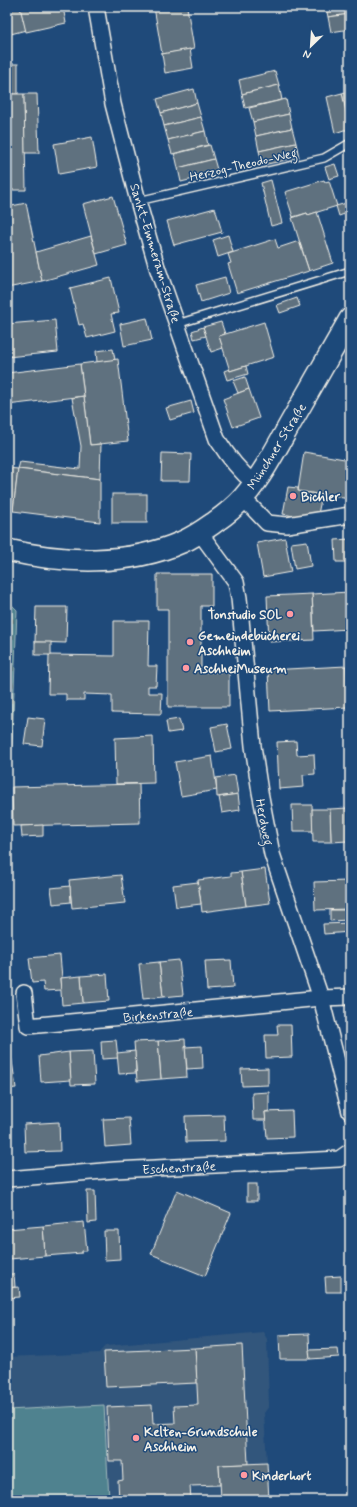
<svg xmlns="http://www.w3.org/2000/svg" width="357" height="1507" font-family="Mynerve,sans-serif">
  <defs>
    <pattern id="cemetery-stones" width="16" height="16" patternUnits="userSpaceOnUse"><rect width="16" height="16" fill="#4f828f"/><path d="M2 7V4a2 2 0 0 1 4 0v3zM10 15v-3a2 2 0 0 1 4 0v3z" fill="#4c686e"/></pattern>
  </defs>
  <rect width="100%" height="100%" fill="#1f4a7a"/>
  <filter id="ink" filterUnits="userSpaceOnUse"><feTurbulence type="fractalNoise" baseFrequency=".025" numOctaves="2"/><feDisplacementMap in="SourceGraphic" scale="8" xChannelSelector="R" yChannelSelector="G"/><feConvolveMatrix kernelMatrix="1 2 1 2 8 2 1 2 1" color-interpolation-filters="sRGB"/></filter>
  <g filter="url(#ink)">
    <path fill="#32567c" d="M263,1332L267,1339L269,1406L264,1413L267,1463L219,1465L221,1498L207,1500H7V1357L99,1353L105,1346Z"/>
    <path fill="url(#cemetery-stones)" stroke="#a2babc" d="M7,604H11L17,610L12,743L11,760L7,759Z"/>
    <path fill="#4f828f" stroke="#a2babc" d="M104,1405L109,1500H7V1410Z"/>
    <g fill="#5e717f" stroke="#f4f1e8">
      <path d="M7,7H20L26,30L7,35Z"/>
      <path d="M20,7H63L66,23L26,32Z"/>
      <path d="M154,7H187L194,49L162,54Z"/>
      <path d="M326,7H350V14L328,17Z"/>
      <path d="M350,14V29L331,32L328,17Z"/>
      <path d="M190,49L193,68L165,73L162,54Z"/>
      <rect x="7" y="64" width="11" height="30"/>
      <path d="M275,71L279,85L242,94L239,80Z"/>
      <path d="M279,85L282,100L245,108L242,94Z"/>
      <path d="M194,89L197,103L161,113L157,99Z"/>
      <path d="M350,91V129L342,93Z"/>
      <path d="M342,93L350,130H344L335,133L327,97Z"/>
      <path d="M7,94H24L26,190H7Z"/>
      <path d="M24,94H37L39,153H25Z"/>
      <path d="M286,99L289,114L253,122L249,108Z"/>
      <path d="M197,103L201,117L164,126L161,113Z"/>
      <path d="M289,114L292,128L256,136L253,122Z"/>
      <path d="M201,117L205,131L168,140L164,126Z"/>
      <path d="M292,128L296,143L259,151L256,136Z"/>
      <path d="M205,131L208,145L172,154L168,140Z"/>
      <path d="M92,137L97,167L59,174L54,144Z"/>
      <path d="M296,143L299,157L263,165L259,151Z"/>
      <path d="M210,145L214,159L178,168L176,159L174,154Z"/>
      <path d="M214,159L218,173L181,182L178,168Z"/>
      <path d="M335,164L339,176L329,179L325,167Z"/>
      <path d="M271,180L282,223L271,226L261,183Z"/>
      <path d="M324,180L325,182L329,181L337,206L308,215L307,213L293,217L285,192Z"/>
      <path d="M113,196L127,245L96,254L83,204Z"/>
      <path d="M350,202V219L347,213L339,216L336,206Z"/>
      <path d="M26,203L42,281L7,288V207Z"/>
      <path d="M215,208L222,232L174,245L167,221Z"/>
      <path d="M317,212L333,263L309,271L292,218L307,213L308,215Z"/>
      <path d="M228,235L233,252L218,257L213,240Z"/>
      <path d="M91,236L99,265L42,281L36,252Z"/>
      <path d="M275,239L278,248L299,241L309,271L237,293L228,264L231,263L228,254Z"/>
      <path d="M225,277L229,293L201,302L196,285Z"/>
      <path d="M111,278L119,313L111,314L115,331L87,338L83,324L79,325L70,288Z"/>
      <path d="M297,298L300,306L280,313L277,305Z"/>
      <path d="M147,318L152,340L124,346L120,324Z"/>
      <path d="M55,320L58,352L7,357V324Z"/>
      <path d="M221,322L225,334L219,336L223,348L211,352L203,327Z"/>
      <path d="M264,322L274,357L230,371L219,336Z"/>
      <path d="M203,327L206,336L194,339L192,331Z"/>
      <path d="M113,349L115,360L97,362L96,351Z"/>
      <path d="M118,359L128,441L90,445L80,364Z"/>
      <path d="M80,364L84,396L7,405V373Z"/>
      <path d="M246,366L248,374L227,380L224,371L229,369L230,371Z"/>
      <path d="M245,377L249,389L238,393L233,381Z"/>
      <path d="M249,389L259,418L233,427L223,399Z"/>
      <path d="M84,396L90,445L101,444L100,479L18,469L20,462L80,469L81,446L72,398Z"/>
      <path d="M191,401L194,413L170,420L166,408Z"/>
      <path d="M304,452L350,460V499L298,491Z"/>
      <path d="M162,453L191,454L190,481H161Z"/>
      <path d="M7,468L18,469L13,511L7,510Z"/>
      <path d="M18,469L100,479V522L13,511Z"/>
      <path d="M288,487L298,488V491L322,495L318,514L299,517L283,514Z"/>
      <rect x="112" y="494" width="35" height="29"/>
      <path d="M285,538L291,572L263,577L257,543Z"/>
      <path d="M350,539V562H336L335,540Z"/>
      <path d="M307,541L311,566L295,569L291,543Z"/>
      <path d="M157,574H212V606H201V672H229V707H168V609H157Z"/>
      <path d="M350,592V629L314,631L312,594Z"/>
      <path d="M312,594L314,640L269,642L267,596Z"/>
      <path d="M36,607H67L66,643L35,642Z"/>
      <path d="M114,621H149L148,666H157L156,686H148V693H162L161,714L112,713V695L84,694V700H66V694H48L49,655L114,656Z"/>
      <rect x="35" y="642" width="16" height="13"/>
      <path d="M346,666L348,707L270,711L268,670Z"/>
      <path d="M350,673V707H348L347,674Z"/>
      <path d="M28,717L45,719L42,746L24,744Z"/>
      <path d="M179,719L182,731L168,733L166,721Z"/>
      <path d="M227,724L232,749L216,752L211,727Z"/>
      <path d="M153,736L154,783L116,784L115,738Z"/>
      <path d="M296,741L297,755L314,754L315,774L303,775L304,787L279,789L277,742Z"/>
      <path d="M212,756L217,790L181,796L175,762Z"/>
      <path d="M235,775L238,794L217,797L216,778Z"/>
      <path d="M139,784L140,823L13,826L12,787Z"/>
      <path d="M238,794L240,810L222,813L219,797Z"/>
      <path d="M292,805H312L313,831H293Z"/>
      <path d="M348,808V841L331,842L330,809Z"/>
      <path d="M312,809H330L331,842H313Z"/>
      <path d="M43,825V836L22,837L21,826Z"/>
      <path d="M265,869L270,903L246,906L241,872Z"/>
      <path d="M241,872L246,906L202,912L198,880L231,876V873Z"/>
      <path d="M121,875L125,903L72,908L69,880Z"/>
      <path d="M348,881L349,909L315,910L314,882Z"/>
      <path d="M198,882L201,904L176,907L173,885Z"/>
      <path d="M70,886L71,902L53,904L51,888Z"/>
      <path d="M330,910H349V920L330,921Z"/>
      <path d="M350,923V932L324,934L323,924Z"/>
      <rect x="346" y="935" width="4" height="37"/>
      <path d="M60,955L62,978H60L61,990L44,991L43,982L32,983L29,958Z"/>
      <path d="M179,960L183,995L163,997L159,962Z"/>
      <path d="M231,960L233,988L207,990L205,961Z"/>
      <path d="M159,962L163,997L143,999L139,964Z"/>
      <path d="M107,974L109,1001L83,1003L81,976Z"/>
      <path d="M81,976L83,1003L62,1005L60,978Z"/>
      <path d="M277,1025H291L292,1057L266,1058L265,1035H278Z"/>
      <path d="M7,1028L16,1088L7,1089Z"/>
      <path d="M185,1039L187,1077L161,1079L158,1041Z"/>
      <path d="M116,1040L118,1058L102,1059L101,1041Z"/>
      <path d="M158,1041L161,1079L137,1081L134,1042Z"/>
      <path d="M202,1046L203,1068L187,1069L185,1047Z"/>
      <path d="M93,1051L95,1084L71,1085L69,1052Z"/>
      <path d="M135,1051L136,1073L119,1074L117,1053Z"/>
      <path d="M69,1052L71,1080L41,1082L39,1056Z"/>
      <path d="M268,1068V1085L242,1086L241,1069Z"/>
      <path d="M269,1092V1111L265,1112L266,1120H253L252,1093Z"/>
      <path d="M292,1111L293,1137L267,1138L265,1112Z"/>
      <path d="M224,1115L225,1141L186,1142L185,1116Z"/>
      <path d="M129,1118L131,1145L105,1147L103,1119Z"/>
      <path d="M59,1122L60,1151L25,1152L24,1124Z"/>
      <rect x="247" y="1184" width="10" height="17"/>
      <path d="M177,1190L231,1213L205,1276L151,1254Z"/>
      <path d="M87,1191H95L96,1222L88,1223Z"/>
      <path d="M84,1222L87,1251H82V1253L45,1256L43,1226Z"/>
      <path d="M43,1226L45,1256L9,1259L8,1257H7V1229Z"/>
      <path d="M104,1231H119L120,1259L105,1260Z"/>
      <path d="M7,1274H14L15,1287L7,1288Z"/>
      <path d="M341,1276V1292H326L325,1277Z"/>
      <path d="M19,1287L20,1297L7,1298V1288Z"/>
      <path d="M309,1334L310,1359H280L279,1335Z"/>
      <path d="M242,1345L248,1464L219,1465L220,1485L190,1486L191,1500H119L118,1481L123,1480L122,1461H109L107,1407L152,1405L153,1424L175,1423L174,1406L198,1405L195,1348Z"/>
      <path d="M195,1348L197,1383L106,1387L104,1352Z"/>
      <path d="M338,1349L339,1357L310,1359L309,1350Z"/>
      <path d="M267,1463L269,1500H207L221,1498L219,1465Z"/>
    </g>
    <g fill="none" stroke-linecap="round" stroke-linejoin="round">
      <defs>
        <g id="lane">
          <path d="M138,201L324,158L350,143"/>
          <path d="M177,324L350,271"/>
        </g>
        <g id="street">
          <path d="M96,7L113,104L138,201L157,267L217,439C227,455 239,471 254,483"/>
          <path d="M243,498L267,523L287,525L350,515"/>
          <path d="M200,533L236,582L239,598L253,746L260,792L272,854L321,998L350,1112"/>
          <path d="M24,993L28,1026L321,998L350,997"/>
          <path d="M7,1179L115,1170L339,1159L349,1152"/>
        </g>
        <path id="secondary" d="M7,550C63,563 128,566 182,542C194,537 205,529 215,522C225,515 235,507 243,498C262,476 276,449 290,424C310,389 330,354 350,319"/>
      </defs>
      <use href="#lane" stroke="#f4f1e8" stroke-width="10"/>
      <use href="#street" stroke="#f4f1e8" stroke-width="18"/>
      <use href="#secondary" stroke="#f4f1e8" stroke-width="24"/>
      <use href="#lane" stroke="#1f4a7a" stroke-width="7"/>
      <use href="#street" stroke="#1f4a7a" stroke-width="15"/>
      <use href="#secondary" stroke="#1f4a7a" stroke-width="21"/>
    </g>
  </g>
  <g fill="#ff9aa2" stroke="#1f4a7a" stroke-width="1.5">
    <circle cx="293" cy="496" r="4"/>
    <circle cx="290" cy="614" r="4"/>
    <circle cx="190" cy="642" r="4"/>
    <circle cx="186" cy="668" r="4"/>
    <circle cx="136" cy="1438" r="4"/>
    <circle cx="244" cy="1475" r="4"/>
  </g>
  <g text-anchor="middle" stroke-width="3" stroke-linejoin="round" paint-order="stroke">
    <g font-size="13" fill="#f4f1e8" stroke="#1f4a7a">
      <text transform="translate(243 164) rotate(-13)" y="5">Herzog-Theodo-Weg</text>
      <text transform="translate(156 253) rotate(73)" y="5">Sankt-Emmeram-Straße</text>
      <text transform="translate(276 446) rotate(-58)" y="5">Münchner Straße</text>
      <text transform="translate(265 822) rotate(79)" y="5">Herdweg</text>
      <text transform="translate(158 1014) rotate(-5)" y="5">Birkenstraße</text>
      <text transform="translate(179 1167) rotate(-3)" y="5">Eschenstraße</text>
    </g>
    <g font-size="13" font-weight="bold" fill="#f4f1e8" stroke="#1f4a7a" text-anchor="start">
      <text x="301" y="501">Bichler</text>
      <text x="282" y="619" text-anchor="end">Tonstudio SOL</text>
      <text x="198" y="640">Gemeindebücherei<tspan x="198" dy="15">Aschheim</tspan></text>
      <text x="194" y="673">AschheiMuseum</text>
      <text x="144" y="1436">Kelten-Grundschule<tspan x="144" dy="15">Aschheim</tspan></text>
      <text x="252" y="1480">Kinderhort</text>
    </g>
  </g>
  <rect width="357" height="1507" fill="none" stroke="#1f4a7a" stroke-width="24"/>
  <rect x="12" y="12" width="333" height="1483" fill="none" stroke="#f4f1e8" stroke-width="1.5" filter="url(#ink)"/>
  <g transform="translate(311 46) rotate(205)" stroke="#1f4a7a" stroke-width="3" paint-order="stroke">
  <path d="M0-3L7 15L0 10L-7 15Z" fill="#f4f1e8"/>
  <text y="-6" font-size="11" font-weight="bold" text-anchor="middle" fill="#f4f1e8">N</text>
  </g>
</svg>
